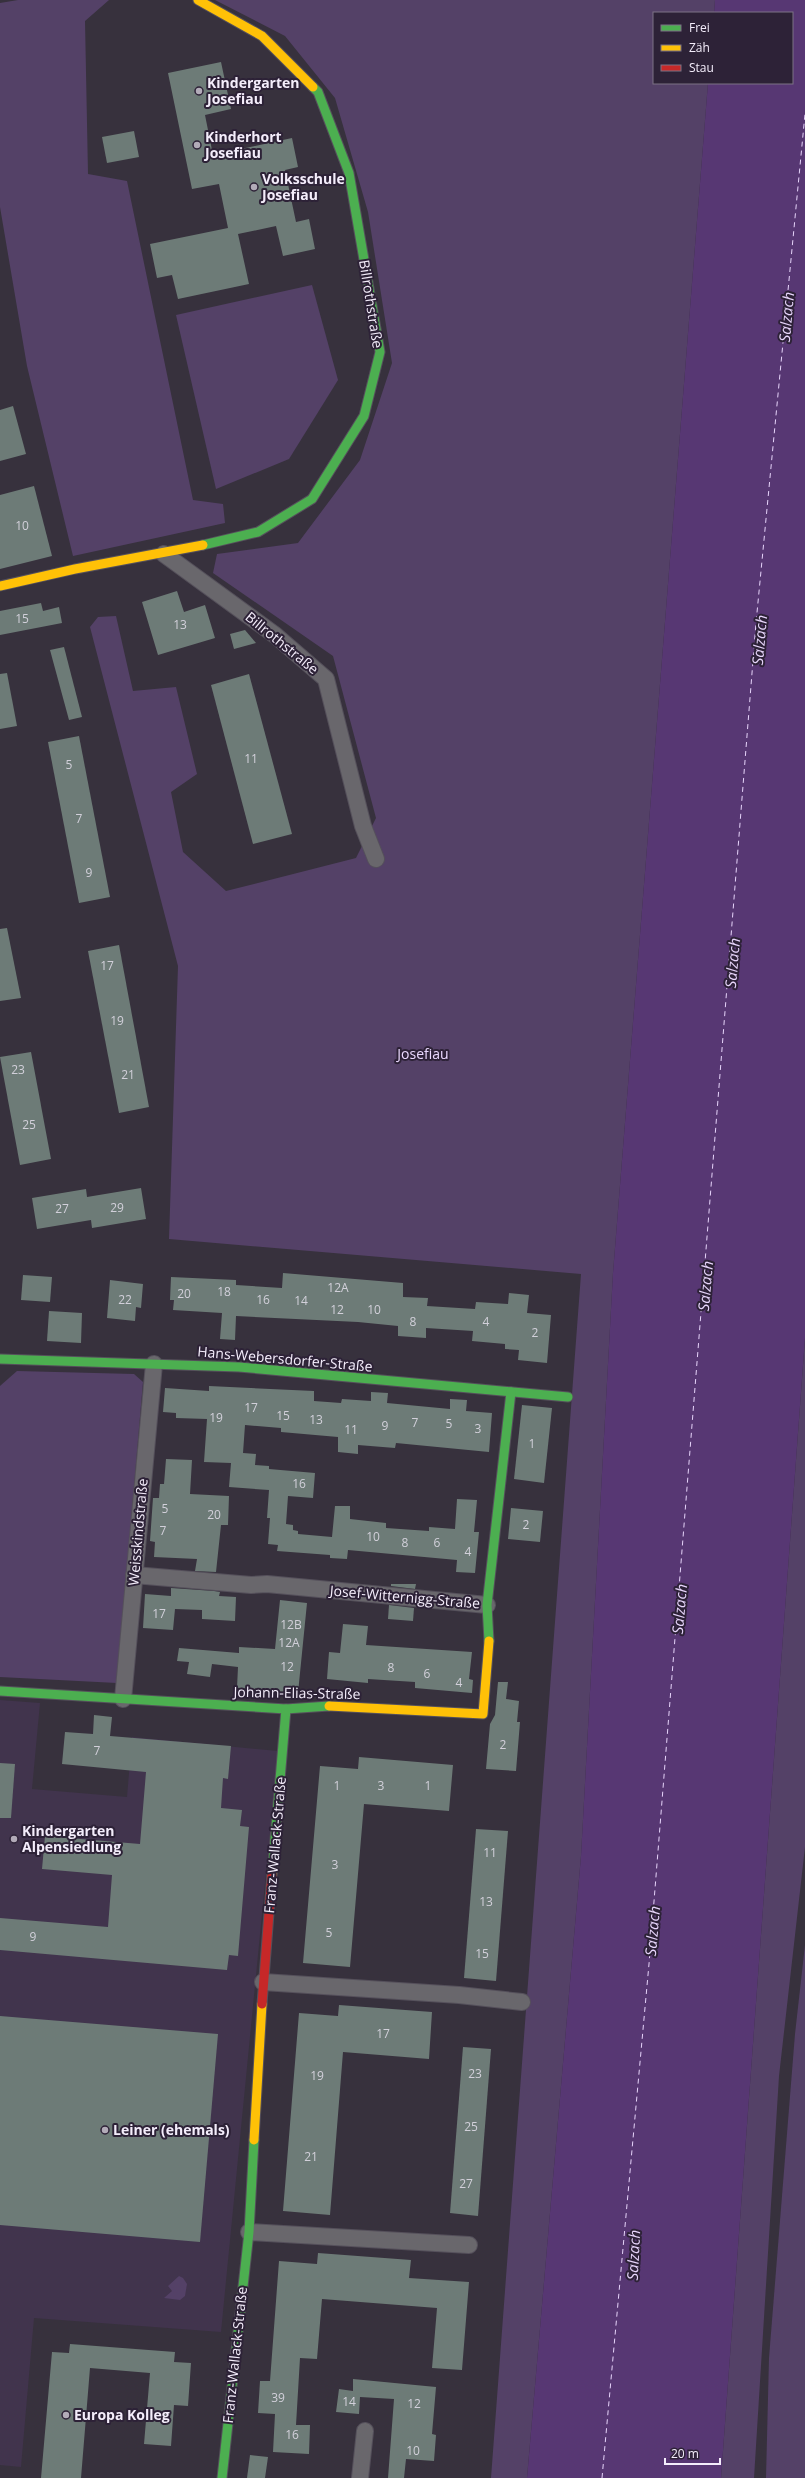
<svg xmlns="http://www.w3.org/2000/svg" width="805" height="2478" font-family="'Open Sans',sans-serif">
  <rect width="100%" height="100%" fill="#37313d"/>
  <path fill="#41344d" d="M0,1700L40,1703L32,1789L127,1797L132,1737L278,1751L221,2332L34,2318L21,2467L0,2465Z"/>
  <g fill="#544167">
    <path d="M18,0H109L85,21L88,174L127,181L193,500L223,504L225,523L73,556L27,366L0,207V3Z"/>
    <path d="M215,0H715L714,13H654V83H708L613,1273L581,1856L527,2478H491L581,1274L169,1239L178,966L90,627L98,617L116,616L133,691L176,687L197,774L171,792L183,852L226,891L356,858L376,818L333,656L213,573L217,554L298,543L360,460L392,363L368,212L335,98L285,36Z"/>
    <path d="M312,285L338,380L289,459L216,489L176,315Z"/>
    <path d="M805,1338V1847L779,2076L754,2478H721Z"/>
    <path d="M17,1371L134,1374L143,1382L117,1683L0,1677V1386Z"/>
    <path d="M805,1945V2478H766L769,2358L795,2034Z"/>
    <path d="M179,2276L183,2278L187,2284L185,2296L180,2300L164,2298L172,2291L168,2286Z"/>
  </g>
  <path fill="#573773" d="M715,0H805V1338L721,2478H527L581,1856L613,1273L708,83H792V13H714Z"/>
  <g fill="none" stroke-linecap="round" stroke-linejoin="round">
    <path stroke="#e7d5fb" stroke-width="1" stroke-dasharray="5 4" stroke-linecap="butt" d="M602,2478L649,1964L756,623L805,114"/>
  </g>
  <g fill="#6d7b77">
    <path d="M221,62L231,109L205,115L213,155L292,138L298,167L285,170L296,222L309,219L315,249L283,256L276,226L238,234L249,284L178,299L172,275L157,278L150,244L228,228L219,184L192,189L168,73Z"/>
    <path d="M134,131L139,157L107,163L102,137Z"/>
    <path d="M13,406L26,454L0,461V410Z"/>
    <path d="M34,486L52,556L0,569V495Z"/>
    <path d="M177,591L184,612L205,605L215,638L158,655L142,602Z"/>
    <path d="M41,603L43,611L59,607L62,623L0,635V611Z"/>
    <path d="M245,630L256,643L234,649L230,634Z"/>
    <path d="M64,647L82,717L69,720L50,650Z"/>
    <path d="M7,673L17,726L0,729V674Z"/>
    <path d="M249,674L292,834L253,844L211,685Z"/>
    <path d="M79,736L110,897L79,903L48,742Z"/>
    <path d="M7,928L21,998L0,1001V929Z"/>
    <path d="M119,945L149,1107L119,1113L88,951Z"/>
    <path d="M31,1052L51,1159L20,1165L0,1057Z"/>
    <path d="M141,1188L146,1219L92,1228L91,1220L37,1229L32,1198L86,1189L87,1197Z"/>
    <path d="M283,1273L403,1283V1297L428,1298L427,1306L475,1309L476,1302L508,1304L509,1293L529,1295L527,1313L551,1315L547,1363L518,1360L519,1350L505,1349V1344L472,1341L473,1331L426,1328V1338L398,1336V1326L358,1322L236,1316L235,1340L220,1339L222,1313L173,1310L174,1300H170L171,1277L236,1280V1285L282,1288Z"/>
    <path d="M23,1275L52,1277L50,1302L21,1300Z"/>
    <path d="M110,1280L143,1284L141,1308L136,1307L135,1321L107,1318Z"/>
    <path d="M49,1311L82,1313L81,1343L47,1341Z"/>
    <path d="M209,1386L314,1391V1401L341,1403L342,1399L371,1401V1392L388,1393L387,1403L450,1409V1399L467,1400L466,1411L492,1413L489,1452L396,1443L395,1448L358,1445V1454L338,1452V1437L281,1432V1428L245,1425L243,1453L256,1454L255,1465L269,1466V1469L315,1473L313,1498L288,1496L286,1524L293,1525V1530L298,1531V1534L332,1537L335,1506H350V1519L386,1523V1528L429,1531V1527L455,1529L457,1499L477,1500L474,1532H479L475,1573L456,1572L457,1560L348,1550L347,1559L330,1558V1555L277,1551L278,1545L268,1544L270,1518H267L269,1490L229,1487L231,1463L204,1462L207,1419L176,1418V1413L163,1412L165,1388L209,1391Z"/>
    <path d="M522,1405L552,1408L544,1483L514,1479Z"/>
    <path d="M166,1459L192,1460L190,1494L229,1496L228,1525H221L216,1572L195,1571L197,1559L154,1557L155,1542L150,1541L153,1498H159L160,1484H164Z"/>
    <path d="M511,1508L543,1511L540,1542L508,1539Z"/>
    <path d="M391,1584H416L415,1589L391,1586Z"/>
    <path d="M171,1588L214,1591L220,1592L219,1596L236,1597L235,1621L202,1619V1610L175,1609L173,1630L143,1628L145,1594L171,1596Z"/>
    <path d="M280,1600L307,1603L298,1693L237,1688L238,1667L212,1664L210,1677L187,1674L189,1662L177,1661L179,1648L239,1653V1647L275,1649Z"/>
    <path d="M389,1605L414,1608L413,1621L388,1619Z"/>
    <path d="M343,1624L368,1626L366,1645L472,1652L469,1679L473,1680L472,1693L415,1688V1682L368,1679V1683L327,1679L329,1652L340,1653Z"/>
    <path d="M498,1682H508L506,1699L519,1701L517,1722H520L516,1771L486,1769L490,1724L495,1715Z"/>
    <path d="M94,1715L112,1717L110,1736L231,1746L228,1779L223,1778L221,1808L242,1810L240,1826L249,1827L238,1956L229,1955L227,1970L0,1950V1918L108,1927L112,1875L42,1869L45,1836L140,1844L146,1772L62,1764L65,1732L93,1734Z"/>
    <path d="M359,1757L453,1765L449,1811L364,1804L350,1967L303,1963L320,1766L358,1769Z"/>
    <path d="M0,1763L15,1764L11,1818H0Z"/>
    <path d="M476,1829L508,1831L496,1981L464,1978Z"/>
    <path d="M339,2005L432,2012L429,2059L343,2052L330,2215L283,2211L299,2013L338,2016Z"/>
    <path d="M0,2016L218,2034L200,2242L0,2225Z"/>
    <path d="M463,2047L491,2049L478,2216L450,2213Z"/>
    <path d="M318,2253L411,2260L409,2278L469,2282L462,2370L432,2368L437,2308L322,2299L317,2359L300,2358L296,2425H310L309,2454L273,2452L275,2414L258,2413L260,2381H270L279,2261L317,2264Z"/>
    <path d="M70,2344L175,2352L174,2362L191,2363L188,2406L174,2405L171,2446L144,2444L150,2373L90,2368L81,2478H41L52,2352L69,2353Z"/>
    <path d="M353,2379L436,2387L432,2434L436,2435L434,2461L406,2459L404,2478H388L394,2399L360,2397L359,2414L336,2412L339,2389L353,2391Z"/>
    <path d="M250,2455L268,2457L265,2478H247Z"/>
  </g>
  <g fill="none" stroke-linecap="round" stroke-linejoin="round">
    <defs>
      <g id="street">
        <path d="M164,554L275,635L326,679L363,826L376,859"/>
        <path d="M134,1575L251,1585L267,1584L487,1605"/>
        <path d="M123,1699L154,1364"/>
        <path d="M263,1982L459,1995L522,2002"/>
        <path d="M249,2232L469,2245"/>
        <path d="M360,2478L365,2431"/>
      </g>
      <g id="fast">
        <path d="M203,545L258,532L312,499L364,416L380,352L349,173L318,92L313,87"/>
        <path d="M0,1359L239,1367L568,1397"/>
        <path d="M489,1641L487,1605L511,1392"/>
        <path d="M0,1691L286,1709L329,1706"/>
        <path d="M272,1874L286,1709"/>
        <path d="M222,2478L249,2232L254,2140"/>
      </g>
      <g id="slow">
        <path d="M198,0L262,36L313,87"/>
        <path d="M0,586L75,569L203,545"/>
        <path d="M329,1706L483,1714L489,1641"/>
        <path d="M254,2140L262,2004"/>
      </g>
      <path id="jam" d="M262,2004L272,1874"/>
    </defs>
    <use href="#street" stroke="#55505b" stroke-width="18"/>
    <use href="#fast" stroke="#55505b" stroke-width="11"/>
    <use href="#slow" stroke="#55505b" stroke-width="11"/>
    <use href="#jam" stroke="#55505b" stroke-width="11"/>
    <use href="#street" stroke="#69676c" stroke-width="16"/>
    <use href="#fast" stroke="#4caf50" stroke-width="9"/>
    <use href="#slow" stroke="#ffc107" stroke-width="9"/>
    <use href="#jam" stroke="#c62828" stroke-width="9"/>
  </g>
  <g fill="#b2abb8" stroke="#2d2237" stroke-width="1.5">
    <circle cx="199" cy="91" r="4"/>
    <circle cx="197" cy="145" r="4"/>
    <circle cx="254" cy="187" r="4"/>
    <circle cx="14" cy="1839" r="4"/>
    <circle cx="105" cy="2130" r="4"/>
    <circle cx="66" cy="2415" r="4"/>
  </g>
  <g text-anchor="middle" stroke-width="4" stroke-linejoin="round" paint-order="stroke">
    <g font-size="12" fill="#d2d0da">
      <text x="22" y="530">10</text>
      <text x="22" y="623">15</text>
      <text x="180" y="629">13</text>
      <text x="251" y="763">11</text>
      <text x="69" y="769">5</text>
      <text x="79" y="823">7</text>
      <text x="89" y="877">9</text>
      <text x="107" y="970">17</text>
      <text x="117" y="1025">19</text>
      <text x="18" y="1074">23</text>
      <text x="128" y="1079">21</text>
      <text x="29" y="1129">25</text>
      <text x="117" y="1212">29</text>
      <text x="62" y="1213">27</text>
      <text x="338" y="1292">12A</text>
      <text x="224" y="1296">18</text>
      <text x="184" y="1298">20</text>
      <text x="125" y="1304">22</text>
      <text x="263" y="1304">16</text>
      <text x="301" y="1305">14</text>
      <text x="337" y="1314">12</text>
      <text x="374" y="1314">10</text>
      <text x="413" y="1326">8</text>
      <text x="486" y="1326">4</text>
      <text x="535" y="1337">2</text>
      <text x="251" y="1412">17</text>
      <text x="283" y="1420">15</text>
      <text x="216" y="1422">19</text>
      <text x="316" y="1424">13</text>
      <text x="415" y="1427">7</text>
      <text x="449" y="1428">5</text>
      <text x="385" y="1430">9</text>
      <text x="478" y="1433">3</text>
      <text x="351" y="1434">11</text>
      <text x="532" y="1448">1</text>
      <text x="299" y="1488">16</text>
      <text x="165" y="1513">5</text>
      <text x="214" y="1519">20</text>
      <text x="526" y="1529">2</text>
      <text x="163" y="1535">7</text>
      <text x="373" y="1541">10</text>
      <text x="405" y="1547">8</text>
      <text x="437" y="1547">6</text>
      <text x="468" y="1556">4</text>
      <text x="159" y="1618">17</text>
      <text x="291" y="1629">12B</text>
      <text x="289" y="1647">12A</text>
      <text x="287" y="1671">12</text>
      <text x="391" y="1672">8</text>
      <text x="427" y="1678">6</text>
      <text x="459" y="1687">4</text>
      <text x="503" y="1749">2</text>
      <text x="97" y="1755">7</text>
      <text x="337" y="1790">1</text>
      <text x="381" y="1790">3</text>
      <text x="428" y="1790">1</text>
      <text x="490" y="1857">11</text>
      <text x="335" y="1869">3</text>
      <text x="486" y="1906">13</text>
      <text x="329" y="1937">5</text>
      <text x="33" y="1941">9</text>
      <text x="482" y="1958">15</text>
      <text x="383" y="2038">17</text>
      <text x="475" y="2078">23</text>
      <text x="317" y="2080">19</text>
      <text x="471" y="2131">25</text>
      <text x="311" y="2161">21</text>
      <text x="466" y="2188">27</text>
      <text x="278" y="2402">39</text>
      <text x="349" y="2406">14</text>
      <text x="414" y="2408">12</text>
      <text x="292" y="2439">16</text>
      <text x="413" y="2455">10</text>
    </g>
    <g font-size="14" font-weight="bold" fill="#f4edfb" stroke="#2d2237" text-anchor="start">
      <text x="207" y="88">Kindergarten<tspan x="207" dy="16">Josefiau</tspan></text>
      <text x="205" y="142">Kinderhort<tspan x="205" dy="16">Josefiau</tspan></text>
      <text x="262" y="184">Volksschule<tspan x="262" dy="16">Josefiau</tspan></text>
      <text x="22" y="1836">Kindergarten<tspan x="22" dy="16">Alpensiedlung</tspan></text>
      <text x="113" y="2135">Leiner (ehemals)</text>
      <text x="74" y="2420">Europa Kolleg</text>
    </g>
    <g font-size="14" fill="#f4edfb" stroke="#2d2237">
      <text transform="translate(371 304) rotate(81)" y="5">Billrothstraße</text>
      <text transform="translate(282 643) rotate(39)" y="5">Billrothstraße</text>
      <text transform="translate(285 1359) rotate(5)" y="5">Hans-Webersdorfer-Straße</text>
      <text transform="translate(138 1532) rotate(-85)" y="5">Weisskindstraße</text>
      <text transform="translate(405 1597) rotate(5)" y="5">Josef-Witternigg-Straße</text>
      <text transform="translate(297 1693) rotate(1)" y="5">Johann-Elias-Straße</text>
      <text transform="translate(275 1845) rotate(-85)" y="5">Franz-Wallack-Straße</text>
      <text transform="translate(235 2355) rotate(-84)" y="5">Franz-Wallack-Straße</text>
    </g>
    <g font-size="14" fill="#ead8fe" stroke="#2d2237">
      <text x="423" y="1059">Josefiau</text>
    </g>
    <g font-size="15" font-style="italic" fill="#e7d5fb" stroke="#2d2237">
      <text transform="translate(787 317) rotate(-85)" y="5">Salzach</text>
      <text transform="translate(760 640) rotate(-85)" y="5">Salzach</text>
      <text transform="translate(733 963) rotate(-85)" y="5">Salzach</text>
      <text transform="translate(706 1286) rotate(-85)" y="5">Salzach</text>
      <text transform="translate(680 1609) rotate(-85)" y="5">Salzach</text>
      <text transform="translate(653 1931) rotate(-85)" y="5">Salzach</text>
      <text transform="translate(634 2255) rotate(-87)" y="5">Salzach</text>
    </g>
  </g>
  <rect x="653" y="12" width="140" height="72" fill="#2d2237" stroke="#7d7385"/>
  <rect x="661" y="25" width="20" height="6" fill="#4caf50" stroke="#7d7385"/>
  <text x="689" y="32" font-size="12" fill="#f4edfb">Frei</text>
  <rect x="661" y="45" width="20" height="6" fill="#ffc107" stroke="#7d7385"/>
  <text x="689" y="52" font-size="12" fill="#f4edfb">Zäh</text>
  <rect x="661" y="65" width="20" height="6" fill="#c62828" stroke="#7d7385"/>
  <text x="689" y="72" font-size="12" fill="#f4edfb">Stau</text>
  <path d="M665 2458v6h55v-6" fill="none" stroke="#f4edfb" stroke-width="2"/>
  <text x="671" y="2458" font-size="12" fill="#f4edfb" stroke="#2d2237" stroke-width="3" paint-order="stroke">20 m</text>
</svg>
